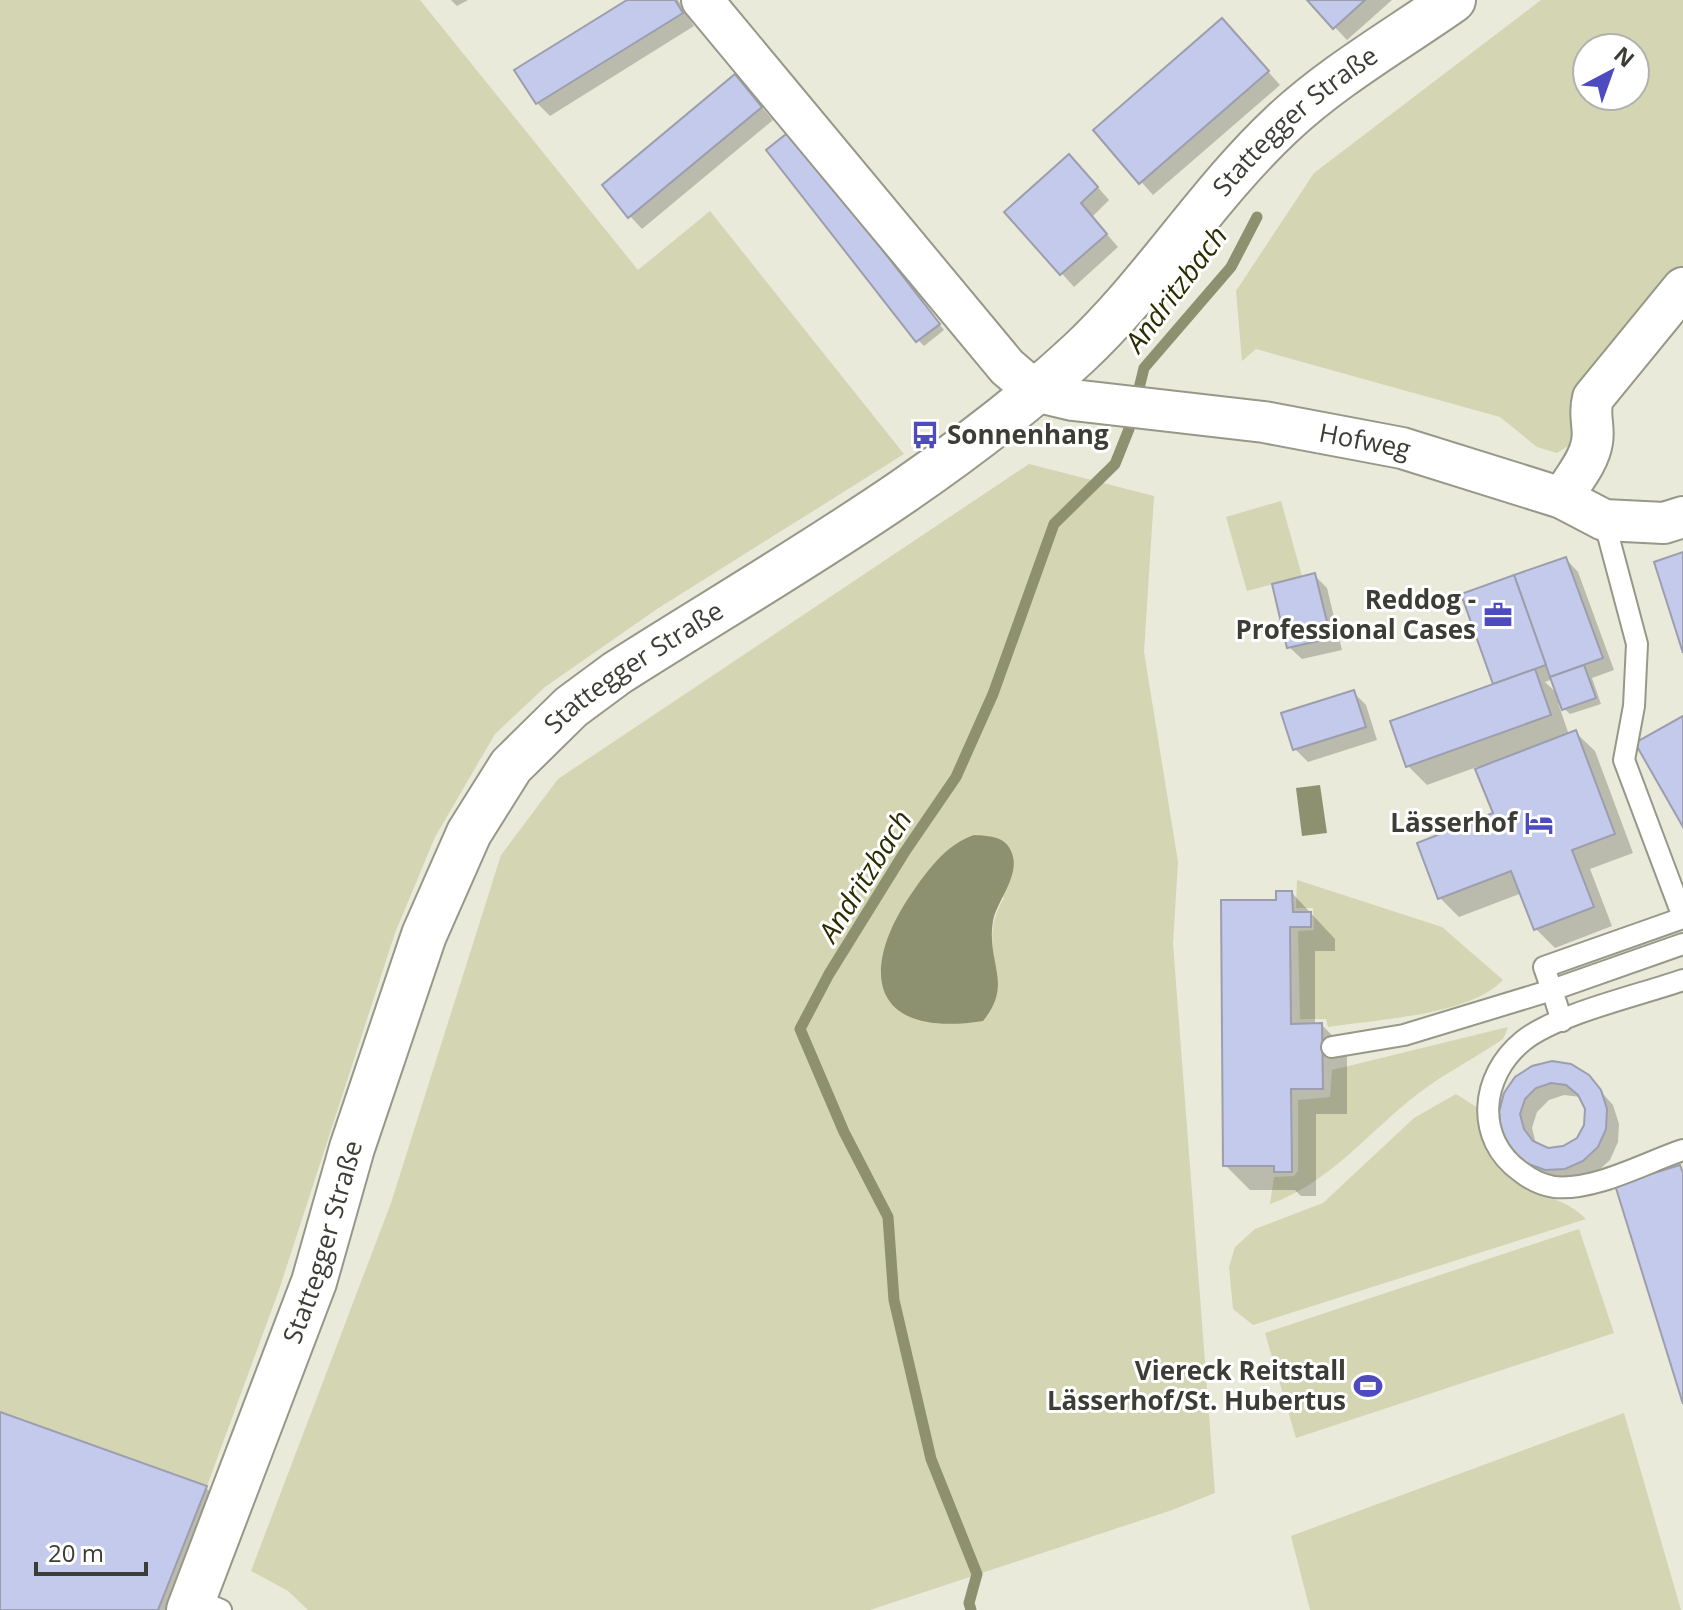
<svg xmlns="http://www.w3.org/2000/svg" width="1683" height="1610" font-family="'Open Sans',sans-serif">
  <rect width="100%" height="100%" fill="#e9ead9"/>
  <g fill="#d3d5b3" fill-rule="evenodd">
    <path d="M0,0H420L638,270L710,211L904,454L657,609L545,687L495,734L435,837L395,933L279,1290L207,1486L0,1412Z"/>
    <path d="M1541,0H1683V268L1593,375L1571,444L1557,453L1537,447L1500,417L1256,349L1242,361L1236,291L1314,173ZM1587,48H1635V96H1587Z"/>
    <path d="M1029,464L1154,496L1144,652L1178,862L1173,944L1215,1493L1172,1510L870,1610H308L288,1591L251,1571L391,1203L501,855L558,779ZM952,847L1004,898C987,924 991,953 1000,982Z"/>
    <path d="M1281,501L1302,576L1247,591L1226,517Z"/>
    <path d="M1297,880L1442,927L1503,980C1469,1016 1377,1019 1328,1027L1326,1019H1300L1298,931L1314,930L1313,908H1296Z"/>
    <path d="M1508,1027L1503,1039C1475,1058 1445,1073 1419,1093C1369,1131 1330,1183 1270,1204L1274,1177L1294,1176L1298,1171V1100L1330,1097L1332,1070Z"/>
    <path d="M1456,1094L1478,1108C1481,1144 1491,1172 1526,1188C1549,1199 1567,1200 1586,1219L1253,1325L1233,1309L1229,1267L1235,1247L1255,1229L1323,1203L1414,1118Z"/>
    <path d="M1579,1229L1614,1333L1296,1438L1265,1333Z"/>
    <path d="M1624,1413L1681,1610H1310L1291,1536Z"/>
  </g>
  <g fill="#8e916f">
    <path d="M1320,785L1327,833L1302,836L1296,788Z"/>
    <path d="M974,835C988,836 1005,836 1011,851C1022,874 997,900 993,921C986,963 1014,983 983,1021C868,1039 857,969 916,887C931,866 948,844 974,835Z"/>
  </g>
  <g fill="#0003" fill-rule="evenodd">
    <path d="M451,0H468L457,6Z"/>
    <path d="M631,0H678L694,26L550,116L537,103Z"/>
    <path d="M1309,0H1392L1347,40Z"/>
    <path d="M1234,33L1280,85L1153,195L1095,130Z"/>
    <path d="M735,77L773,120L642,229L630,216Z"/>
    <path d="M795,140L944,330L924,346L918,340Z"/>
    <path d="M1082,169L1109,200L1092,217L1118,247L1074,287L1007,212Z"/>
    <path d="M1566,559L1578,572L1614,670L1592,678L1601,704L1570,714L1558,703L1569,735L1575,732L1595,751L1633,853L1590,869L1612,926L1555,948L1536,929L1522,893L1459,917L1440,898L1495,815L1477,767L1427,785L1408,766L1496,685L1464,595ZM1553,679L1560,696L1545,682Z"/>
    <path d="M1315,576L1327,588L1342,650L1302,659L1289,647Z"/>
    <path d="M1353,692L1366,705L1377,740L1308,762L1295,749Z"/>
    <path d="M1292,893L1335,939V951H1315V1025H1322L1347,1051V1114H1316V1196H1301L1295,1190H1250L1225,1165L1278,902Z"/>
    <path d="M1587,1076L1613,1105L1619,1124L1618,1142L1610,1160L1596,1173L1578,1181L1541,1175L1513,1149L1517,1078ZM1564,1095L1581,1097L1587,1109L1586,1125L1578,1140L1564,1148L1548,1150L1536,1144L1532,1128L1537,1112L1549,1100Z"/>
    <path d="M0,1414L206,1488L231,1513L192,1610H0Z"/>
  </g>
  <g fill="none" stroke-linecap="round" stroke-linejoin="round">
    <path stroke="#8e916f" stroke-width="11" d="M971,1610L969,1603L977,1574L931,1459L894,1300L888,1217L844,1132L800,1029L829,974L904,853L956,777L993,694L1054,524L1115,464L1129,429L1144,368L1231,267L1257,217"/>
  </g>
  <g fill="#c4caeb" stroke="#9c9eae" stroke-width="2" fill-rule="evenodd">
    <path d="M627,0H675L683,13L536,104L514,70Z"/>
    <path d="M1307,0H1365L1333,29Z"/>
    <path d="M1222,18L1269,71L1139,184L1093,130Z"/>
    <path d="M735,74L762,107L628,218L602,185Z"/>
    <path d="M790,131L940,324L916,342L766,150Z"/>
    <path d="M1069,154L1098,187L1081,203L1107,234L1060,275L1004,212Z"/>
    <path d="M1683,552V653L1654,562Z"/>
    <path d="M1566,557L1603,658L1550,677L1514,575Z"/>
    <path d="M1315,573L1331,638L1287,648L1272,584Z"/>
    <path d="M1514,575L1546,665L1493,684L1461,594Z"/>
    <path d="M1584,665L1596,698L1562,710L1550,677Z"/>
    <path d="M1535,669L1551,715L1406,767L1390,721Z"/>
    <path d="M1354,690L1366,727L1293,750L1281,713Z"/>
    <path d="M1683,716V827L1635,743Z"/>
    <path d="M1576,730L1615,834L1572,850L1594,907L1534,930L1511,871L1438,899L1417,843L1493,813L1475,769Z"/>
    <path d="M1276,891H1292L1293,912H1311V927H1290L1291,1024L1322,1023L1323,1089H1291L1292,1172H1274V1166H1223L1221,900H1276Z"/>
    <path d="M1552,1061L1571,1064L1589,1075L1601,1090L1607,1109L1606,1129L1598,1147L1583,1161L1565,1169L1545,1170L1526,1163L1511,1150L1501,1133L1499,1112L1504,1093L1515,1077L1532,1066ZM1551,1083L1566,1085L1578,1095L1585,1109L1584,1125L1577,1138L1563,1146L1548,1148L1533,1141L1524,1129L1520,1114L1525,1099L1536,1088Z"/>
    <path d="M1680,1165L1683,1173V1404L1615,1185Z"/>
    <path d="M0,1412L207,1486L158,1610H0Z"/>
  </g>
  <g fill="none" stroke-linecap="round" stroke-linejoin="round">
    <defs>
      <g id="service">
        <path d="M1604,520L1637,644L1634,706L1624,760L1683,917"/>
        <path d="M1683,980C1640,995 1556,1014 1523,1041C1480,1076 1474,1139 1521,1172C1530,1179 1542,1185 1554,1187C1595,1191 1644,1163 1683,1150"/>
        <path d="M1562,1021L1552,990L1683,944"/>
        <path d="M1332,1047L1404,1035L1552,990L1544,967L1683,918"/>
        <path d="M193,1598L221,1610"/>
      </g>
      <g id="minor">
        <path id="s1" d="M702,0L1007,367L1035,391L1073,400L1264,422L1402,448L1562,498L1604,520L1664,523L1683,517"/>
        <path d="M1562,498C1572,481 1589,462 1592,442C1595,426 1588,416 1593,398L1683,288"/>
      </g>
      <g id="secondary">
        <path id="s2" d="M189,1610L314,1282L352,1148L424,935L469,833L511,766L571,707L617,673C774,573 941,481 1078,354C1153,284 1207,194 1282,124C1333,76 1396,40 1453,0"/>
      </g>
    </defs>
    <use href="#service" stroke="#969888" stroke-width="24"/>
    <use href="#minor" stroke="#969888" stroke-width="44"/>
    <use href="#secondary" stroke="#969888" stroke-width="48"/>
    <use href="#service" stroke="#fff" stroke-width="20"/>
    <use href="#minor" stroke="#fff" stroke-width="40"/>
    <use href="#secondary" stroke="#fff" stroke-width="44"/>
  </g>
  <defs>
    <symbol id="bus-bare" viewBox="-9 -9 18 18"><path d="M-5-6H5V4H4V6H2V4H-2V6H-4V4H-5ZM-3.5-4V0h7V-4ZM-3.5 1.2v1.5H-2V1.2ZM2 1.2v1.5H3.5V1.2Z" fill="#4e4bc1" stroke="#fff" stroke-width="2.5" paint-order="stroke"/></symbol>
    <symbol id="office-bare" viewBox="-9 -9 18 18"><path d="M-6-3h4V-5.5h4V-3h4V5H-6ZM-1-4.5V-3h2v-1.5ZM-6 0V1H6V0Z" fill="#4e4bc1" stroke="#fff" stroke-width="2.5" paint-order="stroke"/></symbol>
    <symbol id="hotel-bare" viewBox="-9 -9 18 18"><path d="M-6-4.5h1.5V1H6V5H4.5V3h-9V5H-6ZM-4 0a1.8 1.8 0 1 1 3.6 0ZM.5 0V-2.5h3Q6-2.5 6 0Z" fill="#4e4bc1" stroke="#fff" stroke-width="2.5" paint-order="stroke"/></symbol>
    <symbol id="stadium-bare" viewBox="-9 -9 18 18"><path d="M0-5a6.5 5 0 1 0 0 10a6.5 5 0 1 0 0-10ZM-3.5-1.8h7v3.6h-7Z" fill="#4e4bc1" stroke="#fff" stroke-width="2.5" paint-order="stroke"/></symbol>
  </defs>
  <g fill-rule="evenodd">
    <use href="#bus-bare" x="905" y="415" width="40" height="40"/>
    <use href="#office-bare" x="1478" y="595" width="40" height="40"/>
    <use href="#hotel-bare" x="1519" y="803" width="40" height="40"/>
    <use href="#stadium-bare" x="1348" y="1366" width="40" height="40"/>
  </g>
  <g text-anchor="middle" stroke-width="6" stroke-linejoin="round" paint-order="stroke">
    <g font-size="26" fill="#3c3d36" stroke="#fff">
      <text dy="9" stroke="none"><textPath href="#s2" startOffset="1928">Stattegger Straße</textPath></text>
      <text dy="9" stroke="none"><textPath href="#s1" startOffset="848">Hofweg</textPath></text>
      <text dy="9" stroke="none"><textPath href="#s2" startOffset="1064">Stattegger Straße</textPath></text>
      <text dy="9" stroke="none"><textPath href="#s2" startOffset="392">Stattegger Straße</textPath></text>
    </g>
    <g font-size="26" font-weight="bold" fill="#3c3d36" stroke="#fff" text-anchor="end">
      <text x="947" y="444" text-anchor="start">Sonnenhang</text>
      <text x="1476" y="609">Reddog -<tspan x="1476" dy="30">Professional Cases</tspan></text>
      <text x="1517" y="832">Lässerhof</text>
      <text x="1346" y="1380">Viereck Reitstall<tspan x="1346" dy="30">Lässerhof/St. Hubertus</tspan></text>
    </g>
    <g font-size="28" font-style="italic" fill="#2b2c00" stroke="#fff">
      <text transform="translate(1176 289) rotate(-53)" y="10">Andritzbach</text>
      <text transform="translate(865 876) rotate(-58)" y="10">Andritzbach</text>
    </g>
  </g>
  <g transform="translate(1611 72) rotate(41)"><circle r="38" fill="#ffffff" stroke="#b1b1af" stroke-width="2"/>
  <path d="M0-6L14 30L0 20L-14 30Z" fill="#4e4bc1"/>
  <text y="-12" font-size="22" font-weight="bold" text-anchor="middle" fill="#3c3d36">N</text>
  </g>
  <path d="M36 1562v12h110v-12" fill="none" stroke="#3c3d36" stroke-width="4"/>
  <text x="48" y="1562" font-size="24" fill="#3c3d36" stroke="#ffffff" stroke-width="6" paint-order="stroke">20 m</text>
</svg>
